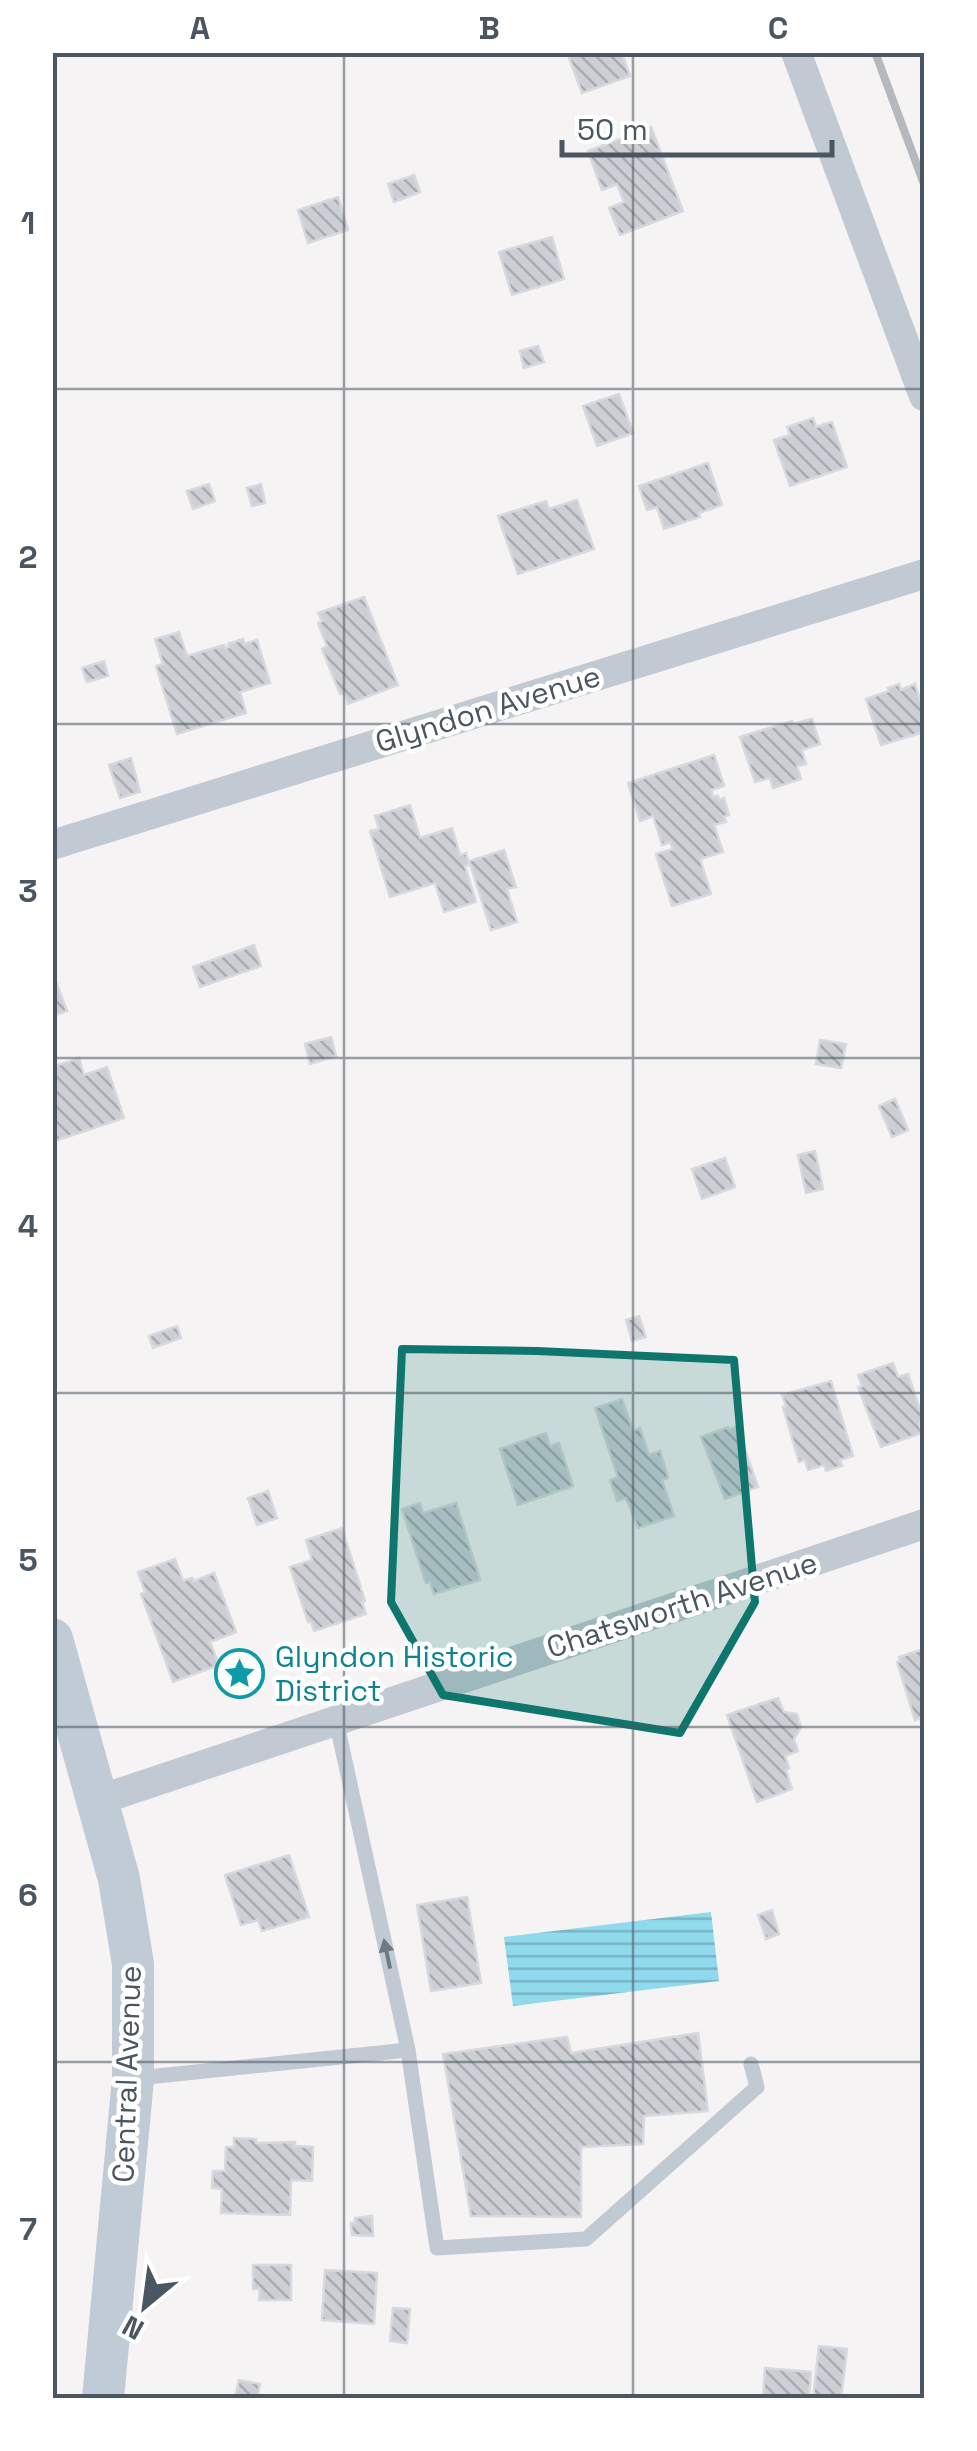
<svg xmlns="http://www.w3.org/2000/svg" width="977" height="2451" font-family="'Space Grotesk',sans-serif">
  <defs>
    <pattern id="water-rules" width="6" height="5" patternUnits="userSpaceOnUse" patternTransform="scale(2.5)"><rect width="6" height="5" fill="#90daee"/><path d="M0 2.5h6" fill="none" stroke="#78b4c4"/></pattern>
    <pattern id="building-back-hatch" width="6" height="6" patternUnits="userSpaceOnUse" patternTransform="scale(2.5)"><rect width="6" height="6" fill="#cdcfd5"/><path d="M-1 5l2 2M0 0l6 6M5-1l2 2" fill="none" stroke="#a8abb0"/></pattern>
  </defs>
  <rect width="100%" height="100%" fill="#f5f3f3"/>
  <path fill="url(#water-rules)" d="M711,1912L719,1981L513,2006L504,1937Z"/>
  <g fill="url(#building-back-hatch)" stroke="#d7d9de" stroke-width="2.5">
    <path d="M567,52H625L626,55L623,57L630,76L582,93Z"/>
    <path d="M651,127L683,211L620,235L609,208L624,202L617,184L602,190L588,151Z"/>
    <path d="M414,175L420,192L394,202L388,184Z"/>
    <path d="M338,197L348,230L308,243L298,210Z"/>
    <path d="M552,237L564,279L512,295L499,252Z"/>
    <path d="M538,346L544,362L524,368L520,351Z"/>
    <path d="M619,394L633,433L597,446L583,406Z"/>
    <path d="M813,418L816,427L832,422L847,467L790,486L774,440L790,435L787,427Z"/>
    <path d="M708,463L722,505L699,513L700,517L664,529L657,507L647,510L639,486Z"/>
    <path d="M209,484L215,501L193,509L187,491Z"/>
    <path d="M261,484L265,503L252,506L247,488Z"/>
    <path d="M577,500L594,549L518,574L498,516L546,501L549,509Z"/>
    <path d="M364,597L398,685L348,704L344,693L340,694L322,649L327,646L318,623L322,621L318,613Z"/>
    <path d="M179,632L187,656L224,645L225,648L229,647L228,644L243,639L244,644L257,640L270,683L240,692L246,713L177,734L156,666L163,664L155,639Z"/>
    <path d="M104,661L108,676L87,682L82,668Z"/>
    <path d="M899,684L901,690L915,684L920,700L924,699V732L881,745L866,699L889,691L888,688Z"/>
    <path d="M812,719L820,744L802,750L806,764L797,766L801,779L773,788L770,778L755,782L740,737L792,721L793,724Z"/>
    <path d="M714,755L724,786L711,790L713,797L718,796L719,800L724,798L729,815L724,817L726,822L714,825L723,852L700,859L711,894L672,906L656,854L673,849L670,842L662,845L653,816L640,821L628,783Z"/>
    <path d="M131,758L140,792L120,798L109,765Z"/>
    <path d="M410,805L420,838L452,828L460,855L466,853L469,865L465,866L476,902L444,912L435,883L390,897L370,831L379,829L375,816Z"/>
    <path d="M504,850L516,887L507,889L517,922L491,930L469,861Z"/>
    <path d="M254,945L261,966L200,987L193,967Z"/>
    <path d="M52,971L67,1011L52,1016Z"/>
    <path d="M331,1037L336,1056L310,1064L305,1044Z"/>
    <path d="M820,1040L846,1044L841,1068L816,1064Z"/>
    <path d="M79,1058L84,1075L107,1067L124,1118L52,1142V1067Z"/>
    <path d="M895,1099L908,1130L892,1137L879,1106Z"/>
    <path d="M815,1151L823,1189L806,1193L798,1155Z"/>
    <path d="M725,1158L735,1187L702,1199L692,1169Z"/>
    <path d="M639,1316L646,1337L632,1341L626,1320Z"/>
    <path d="M177,1326L181,1338L153,1348L149,1336Z"/>
    <path d="M893,1363L898,1377L908,1374L924,1421L919,1423L922,1433L881,1447L858,1387L862,1386L858,1375Z"/>
    <path d="M831,1381L853,1456L840,1460L842,1466L826,1471L824,1465L808,1470L805,1460L799,1462L783,1407L786,1406L782,1395Z"/>
    <path d="M622,1399L633,1431L640,1428L649,1455L660,1451L668,1478L662,1480L674,1516L638,1528L626,1498L617,1501L610,1480L618,1477L595,1408Z"/>
    <path d="M737,1426L758,1487L725,1499L701,1437L728,1427L729,1430Z"/>
    <path d="M546,1433L550,1446L559,1443L573,1486L518,1505L500,1449Z"/>
    <path d="M268,1491L277,1518L257,1525L248,1498Z"/>
    <path d="M420,1503L423,1513L456,1503L480,1580L434,1594L430,1582L426,1583L402,1509Z"/>
    <path d="M342,1528L365,1601L362,1602L366,1614L314,1631L311,1622H308L290,1567L312,1560L306,1540Z"/>
    <path d="M175,1559L183,1581L192,1578L194,1581L214,1573L236,1632L210,1642L219,1665L173,1682L141,1594L145,1592L138,1572Z"/>
    <path d="M924,1649V1732L920,1718L915,1720L897,1662L900,1661L899,1657Z"/>
    <path d="M778,1698L784,1712L797,1714L801,1727L794,1739L798,1751L785,1756L789,1768L786,1770L792,1789L757,1802L727,1715Z"/>
    <path d="M289,1855L309,1917L262,1931L258,1920L241,1925L225,1875Z"/>
    <path d="M467,1897L481,1983L431,1991L417,1905Z"/>
    <path d="M772,1910L779,1934L766,1939L758,1915Z"/>
    <path d="M698,2033L708,2111L644,2116L643,2144L581,2147V2217L471,2216L443,2054L567,2037L571,2053Z"/>
    <path d="M234,2138L256,2139V2143L295,2142V2146L313,2147L312,2181L291,2180L290,2215L221,2213L222,2189L212,2188L213,2171H225L226,2147H234Z"/>
    <path d="M372,2216L373,2236L352,2235L351,2223H355V2218Z"/>
    <path d="M253,2265H291V2300H259L260,2289H253Z"/>
    <path d="M325,2270L377,2273L374,2324L322,2320Z"/>
    <path d="M393,2308L410,2309L407,2343L390,2341Z"/>
    <path d="M819,2346L847,2349L841,2398H813Z"/>
    <path d="M765,2368L811,2372L809,2398H763Z"/>
    <path d="M239,2380L260,2384L257,2398H235Z"/>
  </g>
  <g fill="none" stroke-linecap="round" stroke-linejoin="round">
    <g stroke="#c1cad2" stroke-width="15">
      <path d="M336,1720L408,2050L437,2248L586,2239L757,2087L751,2064"/>
      <path d="M138,2078L408,2050"/>
    </g>
    <g stroke="#c1cad2" stroke-width="30">
      <path d="M796,52L924,396"/>
      <path d="M52,845L924,574"/>
      <path d="M99,1800L924,1524"/>
    </g>
    <path stroke="#c1cbd6" stroke-width="42" d="M52,1639L119,1879L133,1964V2079L103,2398"/>
    <path stroke="#b5b8bd" stroke-width="8" d="M875,52L924,184"/>
  </g>
  <defs><path id="oneway-solid" d="M-6-.8H1V-3.2L6.5 0L1 3.2V.8H-6Z" transform="scale(2.5)"/></defs>
  <use fill="#6e7983" href="#oneway-solid" transform="translate(387 1954) rotate(-102)"/>
  <path fill="#0f766e" fill-opacity="0.2" stroke="#0f766e" stroke-width="8" stroke-linejoin="round" d="M402,1349L537,1351L734,1360L755,1602L680,1733L443,1695L391,1602Z"/>
  <path fill="none" stroke="#4a5661" stroke-width="2.5" stroke-opacity="0.55" d="M344,52V2398M633,52V2398M52,389H924M52,724H924M52,1058H924M52,1393H924M52,1727H924M52,2062H924"/>
  <defs>
    <symbol id="sight-ring" viewBox="-11 -11 22 22"><circle r="9.5" fill="#fff" stroke="#0f9aa8" stroke-width="1.5"/><path d="M0-6L1.8-2.2L6-1.7L2.9 1.2L3.7 5.4L0 3.3L-3.7 5.4L-2.9 1.2L-6-1.7L-1.8-2.2Z" fill="#0f9aa8"/></symbol>
  </defs>
  <g fill-rule="evenodd">
    <use href="#sight-ring" x="212" y="1646" width="55" height="55"/>
  </g>
  <g text-anchor="middle" stroke-width="9" stroke-linejoin="round" paint-order="stroke">
    <g font-size="30" fill="#4a5661" stroke="#fff">
      <text transform="translate(488 709) rotate(-17)" y="10">Glyndon Avenue</text>
      <text transform="translate(682 1605) rotate(-18)" y="10">Chatsworth Avenue</text>
      <text transform="translate(127 2074) rotate(-88)" y="10">Central Avenue</text>
    </g>
    <g font-size="30" fill="#0d838f" stroke="#fff" text-anchor="start">
      <text x="275" y="1667">Glyndon Historic<tspan x="275" dy="34">District</tspan></text>
    </g>
  </g>
  <rect width="977" height="2451" fill="none" stroke="#ffffff" stroke-width="110"/>
  <g transform="translate(145 2306) rotate(209)" stroke="#ffffff" stroke-width="8" paint-order="stroke">
  <path d="M0-8L18 38L0 25L-18 38Z" fill="#4a5661"/>
  <text y="-15" font-size="28" font-weight="bold" text-anchor="middle" fill="#4a5661">N</text>
  </g>
  <path d="M562 140v15h270v-15" fill="none" stroke="#4a5661" stroke-width="5"/>
  <text x="577" y="140" font-size="30" fill="#4a5661" stroke="#ffffff" stroke-width="8" paint-order="stroke">50 m</text>
  <rect x="55" y="55" width="867" height="2341" fill="none" stroke="#4a5661" stroke-width="4"/>
  <g font-size="32" text-anchor="middle" font-weight="bold" fill="#4a5661">
    <text x="200" y="39">A</text>
    <text x="489" y="39">B</text>
    <text x="778" y="39">C</text>
    <text x="28" y="234">1</text>
    <text x="28" y="568">2</text>
    <text x="28" y="902">3</text>
    <text x="28" y="1237">4</text>
    <text x="28" y="1571">5</text>
    <text x="28" y="1906">6</text>
    <text x="28" y="2240">7</text>
  </g>
</svg>
